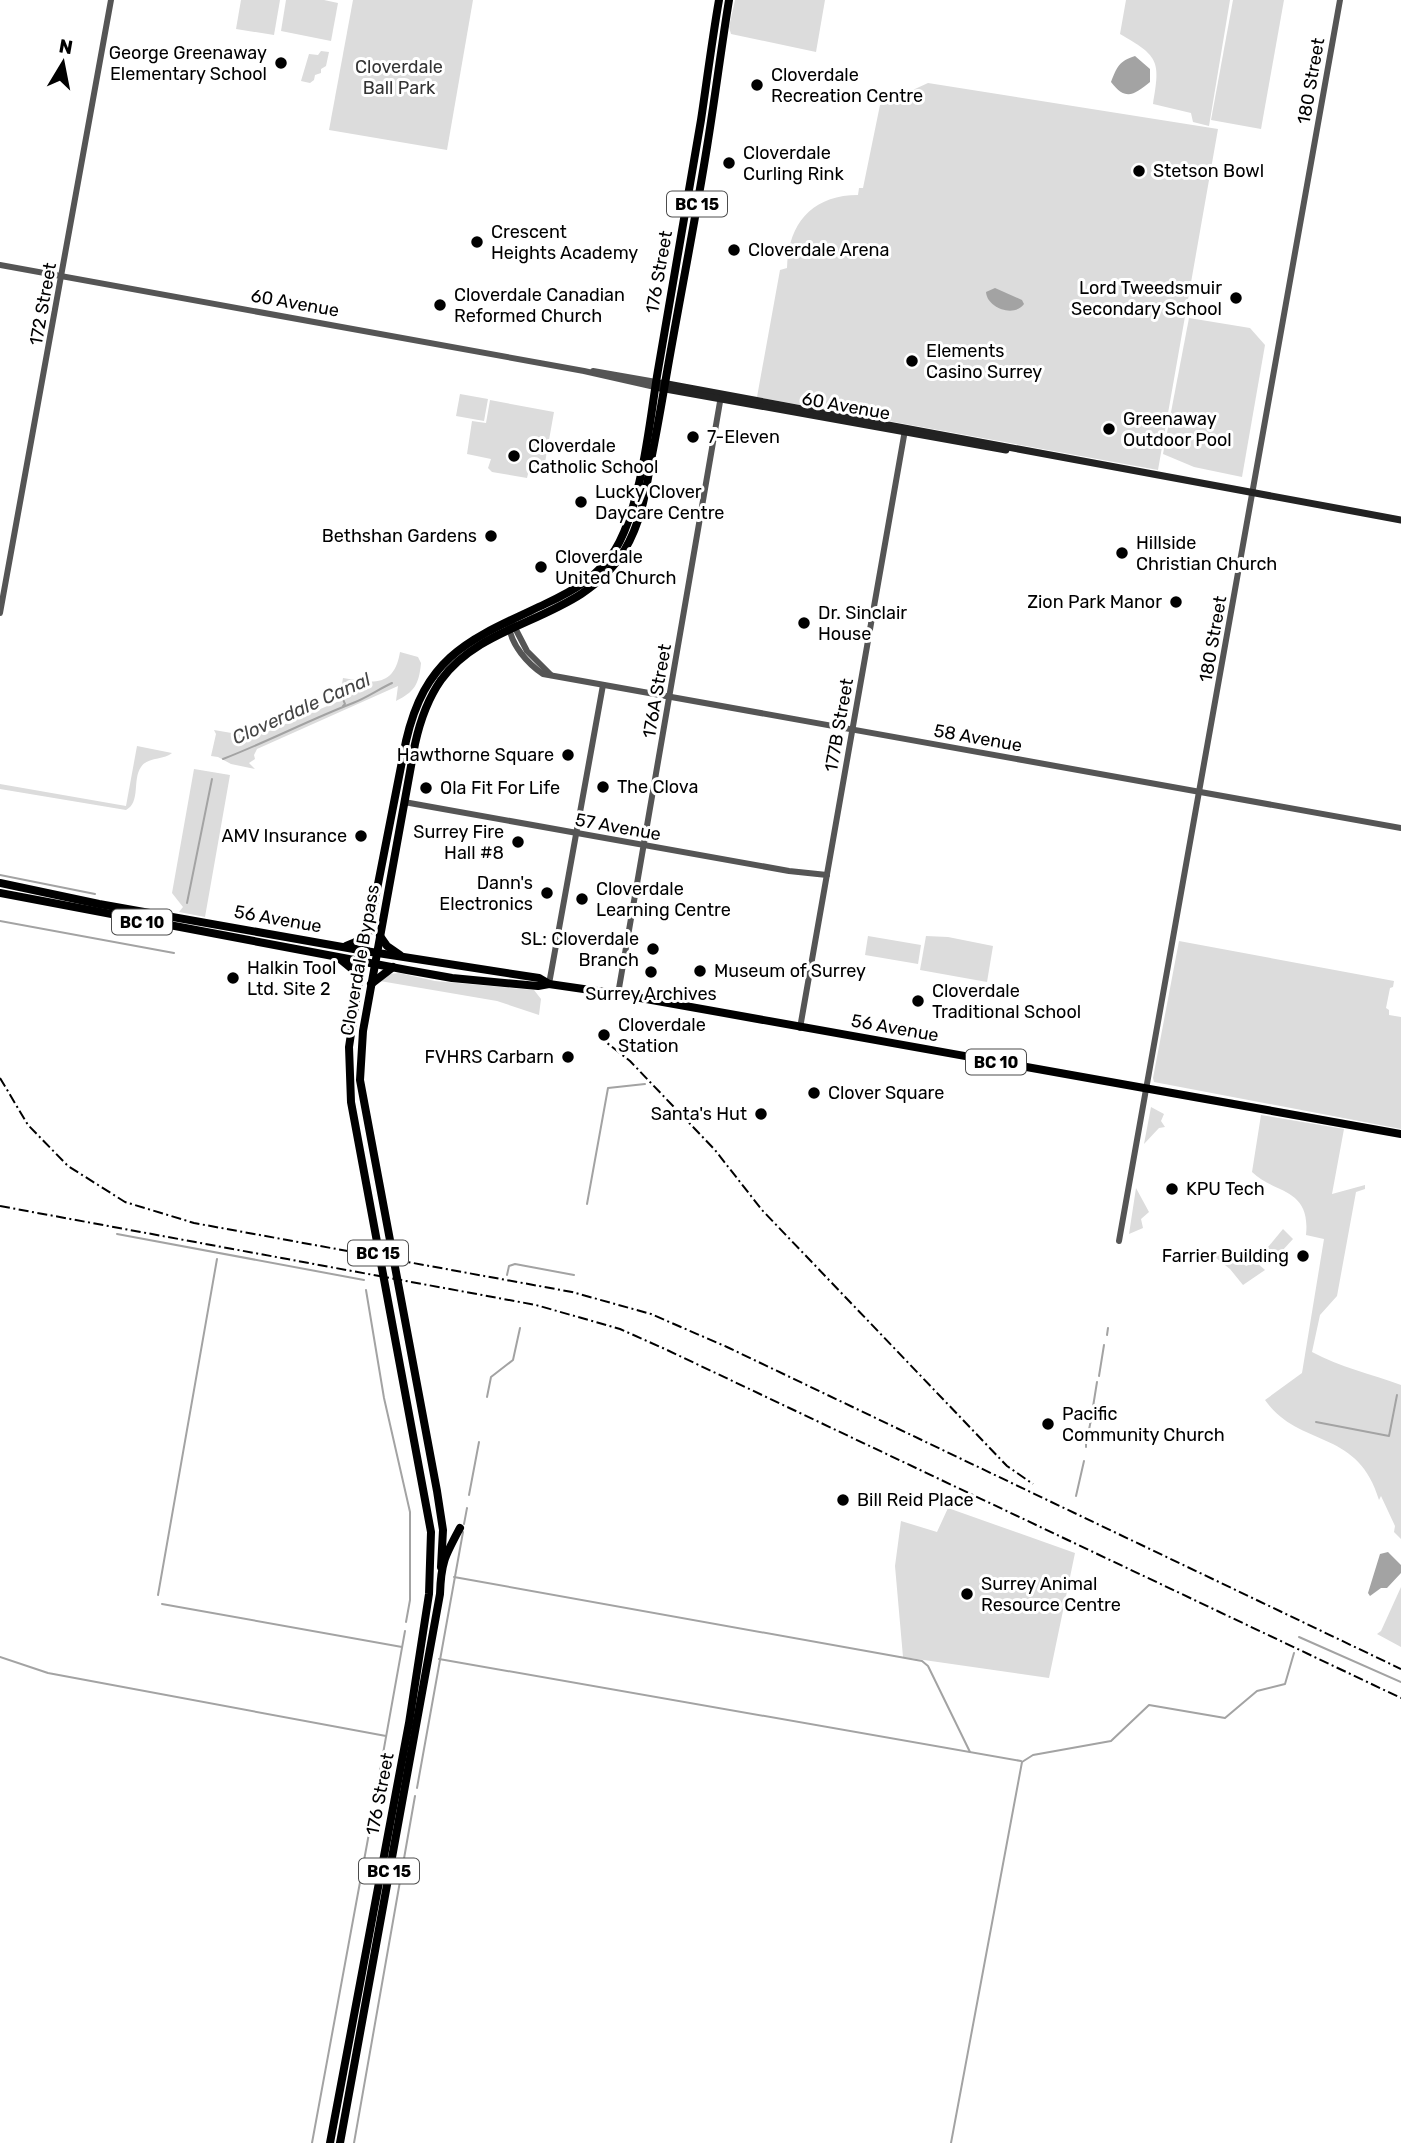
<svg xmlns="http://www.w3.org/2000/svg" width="1401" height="2143" font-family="Rubik,sans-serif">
  <rect width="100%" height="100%" fill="#fff"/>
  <g fill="#dcdcdc">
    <path d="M241,0H280L274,35L236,29Z"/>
    <path d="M286,0H324L338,3L331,41L281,31Z"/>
    <path d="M353,0H473L447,150L329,130Z"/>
    <path d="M735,0H825L816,52L731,34L729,27Z"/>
    <path d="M1126,0H1230L1209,126L1193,122L1191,113L1153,104C1161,60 1158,56 1120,34Z"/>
    <path d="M1233,0H1284L1261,129L1211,120Z"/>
    <path d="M321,51L329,52L326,66L321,69V73L315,75L314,80L310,83L301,81L309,54L318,55Z"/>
    <path d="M928,83L1218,129L1158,470L757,397L780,270L787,268C788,224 812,195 858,195L859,188H863L880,105Z"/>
    <path d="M1189,318L1250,328L1265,345L1242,477L1194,467L1163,454Z"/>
    <path d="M460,394L488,399L484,421L456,416Z"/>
    <path d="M490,400L554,412L544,468L530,466L527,478L492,472L488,468L491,459L467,454L472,421L486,423Z"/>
    <path d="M400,652L418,657L421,663C419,685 414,692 396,701L398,686L257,749L254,755L255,759L249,763L255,769L231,764L218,757L211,756L216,734L214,730L255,737L339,701L343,678C373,683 394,688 400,652Z"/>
    <path d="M137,746L172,753C164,760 147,757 141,767C132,780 141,802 126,810L0,789V784L126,806Z"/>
    <path d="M194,769L230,775L205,917L179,912L183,907L172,893Z"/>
    <path d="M868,936L921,945L918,964L865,955Z"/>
    <path d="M926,936L948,937L993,946L987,982L920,970Z"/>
    <path d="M1179,941L1394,981L1393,987L1390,988L1386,1008L1389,1010V1015L1401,1017V1129L1154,1082L1153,1078Z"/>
    <path d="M399,973L435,981L534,990L541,999L539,1015L497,1001L380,981L388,974Z"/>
    <path d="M1151,1107L1164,1114L1161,1121L1165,1127L1159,1128L1144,1144Z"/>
    <path d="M1261,1115L1344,1129L1332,1194L1365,1185V1189L1356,1192L1337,1296L1320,1315L1312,1352C1340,1367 1371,1374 1401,1385V1539L1394,1532L1395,1526L1381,1496L1379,1500C1358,1428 1298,1448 1265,1400L1302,1373L1324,1239L1306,1235C1311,1187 1274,1194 1252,1172Z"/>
    <path d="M1136,1188L1149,1212L1141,1219L1143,1228L1129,1234Z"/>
    <path d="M1283,1229L1293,1239L1270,1264H1266L1259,1258Z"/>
    <path d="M1226,1248L1246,1266L1256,1262L1265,1270L1243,1285L1230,1269L1216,1258L1219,1252L1222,1253Z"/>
    <path d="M948,1508L1075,1553L1049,1678L903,1657L895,1566L901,1521L937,1532Z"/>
    <path d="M1401,1587V1647L1377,1634L1381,1631Z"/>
  </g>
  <g fill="#a3a3a3">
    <path d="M1135,56L1150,69V82C1135,94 1126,102 1111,82C1117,67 1119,61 1135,56Z"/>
    <path d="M995,288L1022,300L1024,304C1014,318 987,308 986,292Z"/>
    <path d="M1388,1552L1401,1565V1573L1387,1588H1381L1370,1596L1368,1593L1380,1554Z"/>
  </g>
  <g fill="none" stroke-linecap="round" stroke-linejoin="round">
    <g stroke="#a3a3a3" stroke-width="2">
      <path d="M343,706L345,704L342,697L344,691L351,690L347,684"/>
      <path d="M223,759C267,742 309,720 353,703C366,698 379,689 392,683"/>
      <path d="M0,875L95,894"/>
      <path d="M187,903L212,779"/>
      <path d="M0,921L174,953"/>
      <path d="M587,1204L608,1088L645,1084"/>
      <path d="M117,1234L364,1280"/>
      <path d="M507,1275L509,1266L515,1264L574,1275"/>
      <path d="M366,1290L384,1398L410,1512V1600L406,1622"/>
      <path d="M1107,1335L1108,1328"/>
      <path d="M1099,1376L1104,1345"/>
      <path d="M487,1397L491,1377L513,1360L520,1328"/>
      <path d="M1092,1413L1097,1382"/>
      <path d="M1316,1422L1389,1436L1397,1395"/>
      <path d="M1087,1439L1091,1420"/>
      <path d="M1086,1447V1444"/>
      <path d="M469,1495L479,1442"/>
      <path d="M1076,1496L1084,1461"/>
      <path d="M464,1524L467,1508"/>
      <path d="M454,1577L922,1661L928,1666L970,1752"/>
      <path d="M158,1595L217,1259"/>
      <path d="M162,1604L402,1647"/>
      <path d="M1299,1637L1401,1682"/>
      <path d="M0,1657L48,1673L386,1736"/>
      <path d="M439,1659L1021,1761"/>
      <path d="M417,1788L463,1532"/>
      <path d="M374,1804L405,1631"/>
      <path d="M312,2143L372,1817"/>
      <path d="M354,2143L415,1796"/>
      <path d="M951,2143L1022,1762L1033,1755L1111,1741L1149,1705L1225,1718L1257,1691L1285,1684L1294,1653"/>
    </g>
    <g stroke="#555" stroke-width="6">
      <path d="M0,265L584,371L655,387"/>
      <path d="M593,371L656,382"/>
      <path d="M0,613L111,0"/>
      <path d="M513,624L527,651L551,675"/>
      <path d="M509,626C511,645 528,664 543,674L1401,828"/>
      <path d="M404,802L789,871L827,875"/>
      <path d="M549,984L603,685"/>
      <path d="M618,994L721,396"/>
      <path d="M800,1028L905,430"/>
      <path d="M1119,1241L1340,0"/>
    </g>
    <g stroke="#222" stroke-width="7">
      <path d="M662,383L1401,520"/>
      <path d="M660,388L1006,450"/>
    </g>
    <g stroke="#000" stroke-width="8">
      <path d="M0,883L99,904L365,951L539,978L549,984L618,994L1401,1134"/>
      <path d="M0,893L407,970L452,978L538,986L549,984"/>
      <path d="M380,936L387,946L400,955"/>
      <path d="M346,946L358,941L369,931"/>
      <path d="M341,960L352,969L359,981"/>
      <path d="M371,984L393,967"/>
      <path d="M441,1567L443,1530L437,1491L360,1080L363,1031L415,744C420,721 427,700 441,680C487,617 581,622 624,551C641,523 646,492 651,460C657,431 662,401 667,372C680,297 695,222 707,147C715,98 721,49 729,0"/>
      <path d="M330,2143L409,1723L429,1594L431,1532L351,1102L349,1047L359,981L406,741C426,654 471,639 545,604C573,591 598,577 615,550C641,507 649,427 657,376C671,291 687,206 701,120C707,80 712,40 719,0"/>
      <path d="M340,2143L440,1594C441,1562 445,1556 460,1528"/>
    </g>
    <g stroke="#000" stroke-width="2" stroke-dasharray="10 3.5 2 3.5" stroke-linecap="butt">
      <path d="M597,1035L630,1061L715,1150L762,1210L1007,1466L1033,1484"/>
      <path d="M0,1078L28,1125L68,1166L125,1202L194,1223L572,1292L651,1314L727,1347L1401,1669"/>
      <path d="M0,1206L536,1305L620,1329L665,1349L1401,1698"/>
    </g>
  </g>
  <g fill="#000" stroke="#fff" stroke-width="2.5">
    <circle cx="281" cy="63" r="7"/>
    <circle cx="757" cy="85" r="7"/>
    <circle cx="729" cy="163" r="7"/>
    <circle cx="1139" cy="171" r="7"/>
    <circle cx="477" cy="242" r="7"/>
    <circle cx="734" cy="250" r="7"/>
    <circle cx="1236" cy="298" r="7"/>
    <circle cx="440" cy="305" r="7"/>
    <circle cx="912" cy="361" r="7"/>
    <circle cx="1109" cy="429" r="7"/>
    <circle cx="693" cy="437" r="7"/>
    <circle cx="514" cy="456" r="7"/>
    <circle cx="581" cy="502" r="7"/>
    <circle cx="491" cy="536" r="7"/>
    <circle cx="1122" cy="553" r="7"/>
    <circle cx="541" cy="567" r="7"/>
    <circle cx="1176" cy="602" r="7"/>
    <circle cx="804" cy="623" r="7"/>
    <circle cx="568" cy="755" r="7"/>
    <circle cx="603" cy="787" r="7"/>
    <circle cx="426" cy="788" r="7"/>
    <circle cx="361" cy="836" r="7"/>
    <circle cx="518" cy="842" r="7"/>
    <circle cx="547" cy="893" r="7"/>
    <circle cx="582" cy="899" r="7"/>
    <circle cx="653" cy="949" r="7"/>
    <circle cx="700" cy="971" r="7"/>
    <circle cx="651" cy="972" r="7"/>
    <circle cx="233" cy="978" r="7"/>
    <circle cx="918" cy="1001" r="7"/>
    <circle cx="604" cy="1035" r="7"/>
    <circle cx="568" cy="1057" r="7"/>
    <circle cx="814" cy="1093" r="7"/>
    <circle cx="761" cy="1114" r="7"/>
    <circle cx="1172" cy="1189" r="7"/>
    <circle cx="1303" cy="1256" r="7"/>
    <circle cx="1048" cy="1424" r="7"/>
    <circle cx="843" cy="1500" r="7"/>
    <circle cx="967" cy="1594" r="7"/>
  </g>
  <g text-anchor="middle" stroke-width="6" stroke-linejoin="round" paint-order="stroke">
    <g fill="#fff" stroke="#4c4c4c" stroke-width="2">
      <rect x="667" y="191.5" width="60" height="25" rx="5"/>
      <rect x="112" y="909.5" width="60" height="25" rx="5"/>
      <rect x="966" y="1049.5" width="60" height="25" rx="5"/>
      <rect x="348" y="1240.5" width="60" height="25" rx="5"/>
      <rect x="359" y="1858.5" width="60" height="25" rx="5"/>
    </g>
    <g font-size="16" font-weight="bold" fill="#000">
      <text x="697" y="210">BC 15</text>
      <text x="142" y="928">BC 10</text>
      <text x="996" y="1068">BC 10</text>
      <text x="378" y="1259">BC 15</text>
      <text x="389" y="1877">BC 15</text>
    </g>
    <g font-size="18" fill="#000" stroke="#fff" text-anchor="start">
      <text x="267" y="59" text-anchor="end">George Greenaway<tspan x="267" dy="21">Elementary School</tspan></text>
      <text x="771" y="81">Cloverdale<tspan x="771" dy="21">Recreation Centre</tspan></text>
      <text x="743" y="159">Cloverdale<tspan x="743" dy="21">Curling Rink</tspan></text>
      <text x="1153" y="177">Stetson Bowl</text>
      <text x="491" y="238">Crescent<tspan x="491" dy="21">Heights Academy</tspan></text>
      <text x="748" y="256">Cloverdale Arena</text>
      <text x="1222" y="294" text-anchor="end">Lord Tweedsmuir<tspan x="1222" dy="21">Secondary School</tspan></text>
      <text x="454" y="301">Cloverdale Canadian<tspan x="454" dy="21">Reformed Church</tspan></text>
      <text x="926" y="357">Elements<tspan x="926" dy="21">Casino Surrey</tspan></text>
      <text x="1123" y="425">Greenaway<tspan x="1123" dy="21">Outdoor Pool</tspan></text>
      <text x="707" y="443">7-Eleven</text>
      <text x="528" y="452">Cloverdale<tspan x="528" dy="21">Catholic School</tspan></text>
      <text x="595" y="498">Lucky Clover<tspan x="595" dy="21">Daycare Centre</tspan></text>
      <text x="477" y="542" text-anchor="end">Bethshan Gardens</text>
      <text x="1136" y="549">Hillside<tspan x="1136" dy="21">Christian Church</tspan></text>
      <text x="555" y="563">Cloverdale<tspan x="555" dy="21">United Church</tspan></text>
      <text x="1162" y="608" text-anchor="end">Zion Park Manor</text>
      <text x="818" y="619">Dr. Sinclair<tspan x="818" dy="21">House</tspan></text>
      <text x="554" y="761" text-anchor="end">Hawthorne Square</text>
      <text x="617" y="793">The Clova</text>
      <text x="440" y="794">Ola Fit For Life</text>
      <text x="504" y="838" text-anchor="end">Surrey Fire<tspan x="504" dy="21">Hall #8</tspan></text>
      <text x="347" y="842" text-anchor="end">AMV Insurance</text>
      <text x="533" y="889" text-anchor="end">Dann's<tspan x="533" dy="21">Electronics</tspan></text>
      <text x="596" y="895">Cloverdale<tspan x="596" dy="21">Learning Centre</tspan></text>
      <text x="639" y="945" text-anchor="end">SL: Cloverdale<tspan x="639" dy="21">Branch</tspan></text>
      <text x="247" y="974">Halkin Tool<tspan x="247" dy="21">Ltd. Site 2</tspan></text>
      <text x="714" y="977">Museum of Surrey</text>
      <text x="932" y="997">Cloverdale<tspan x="932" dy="21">Traditional School</tspan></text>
      <text x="651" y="1000" text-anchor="middle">Surrey Archives</text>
      <text x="618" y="1031">Cloverdale<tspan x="618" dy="21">Station</tspan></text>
      <text x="554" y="1063" text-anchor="end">FVHRS Carbarn</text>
      <text x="828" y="1099">Clover Square</text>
      <text x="747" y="1120" text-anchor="end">Santa's Hut</text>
      <text x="1186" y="1195">KPU Tech</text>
      <text x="1289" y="1262" text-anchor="end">Farrier Building</text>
      <text x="1062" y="1420">Pacific<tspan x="1062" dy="21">Community Church</tspan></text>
      <text x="857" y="1506">Bill Reid Place</text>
      <text x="981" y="1590">Surrey Animal<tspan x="981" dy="21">Resource Centre</tspan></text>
    </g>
    <g font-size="18" fill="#333" stroke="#fff">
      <text x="399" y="73">Cloverdale<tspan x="399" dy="21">Ball Park</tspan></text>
    </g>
    <g font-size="18" fill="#000" stroke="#fff">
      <text transform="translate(1311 81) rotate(-80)" y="6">180 Street</text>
      <text transform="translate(659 272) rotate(-80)" y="6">176 Street</text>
      <text transform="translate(295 303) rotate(10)" y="6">60 Avenue</text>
      <text transform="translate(43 304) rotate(-80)" y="6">172 Street</text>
      <text transform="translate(846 406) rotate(10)" y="6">60 Avenue</text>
      <text transform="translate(1213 639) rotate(-80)" y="6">180 Street</text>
      <text transform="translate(657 691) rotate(-80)" y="6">176A Street</text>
      <text transform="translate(839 725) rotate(-80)" y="6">177B Street</text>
      <text transform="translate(978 738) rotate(10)" y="6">58 Avenue</text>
      <text transform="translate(618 827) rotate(10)" y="6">57 Avenue</text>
      <text transform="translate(278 919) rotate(10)" y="6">56 Avenue</text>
      <text transform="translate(360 960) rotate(-80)" y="6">Cloverdale Bypass</text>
      <text transform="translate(895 1028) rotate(10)" y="6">56 Avenue</text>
      <text transform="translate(380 1794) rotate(-79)" y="6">176 Street</text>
    </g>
    <g font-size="19" font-style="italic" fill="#444" stroke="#fff">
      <text transform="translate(301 708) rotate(-24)" y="7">Cloverdale Canal</text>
    </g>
  </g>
  <g transform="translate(63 63) rotate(10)" stroke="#ffffff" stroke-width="5" paint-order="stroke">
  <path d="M0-5L12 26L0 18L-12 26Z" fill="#000000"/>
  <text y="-10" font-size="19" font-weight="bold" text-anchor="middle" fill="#000000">N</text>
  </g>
</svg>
